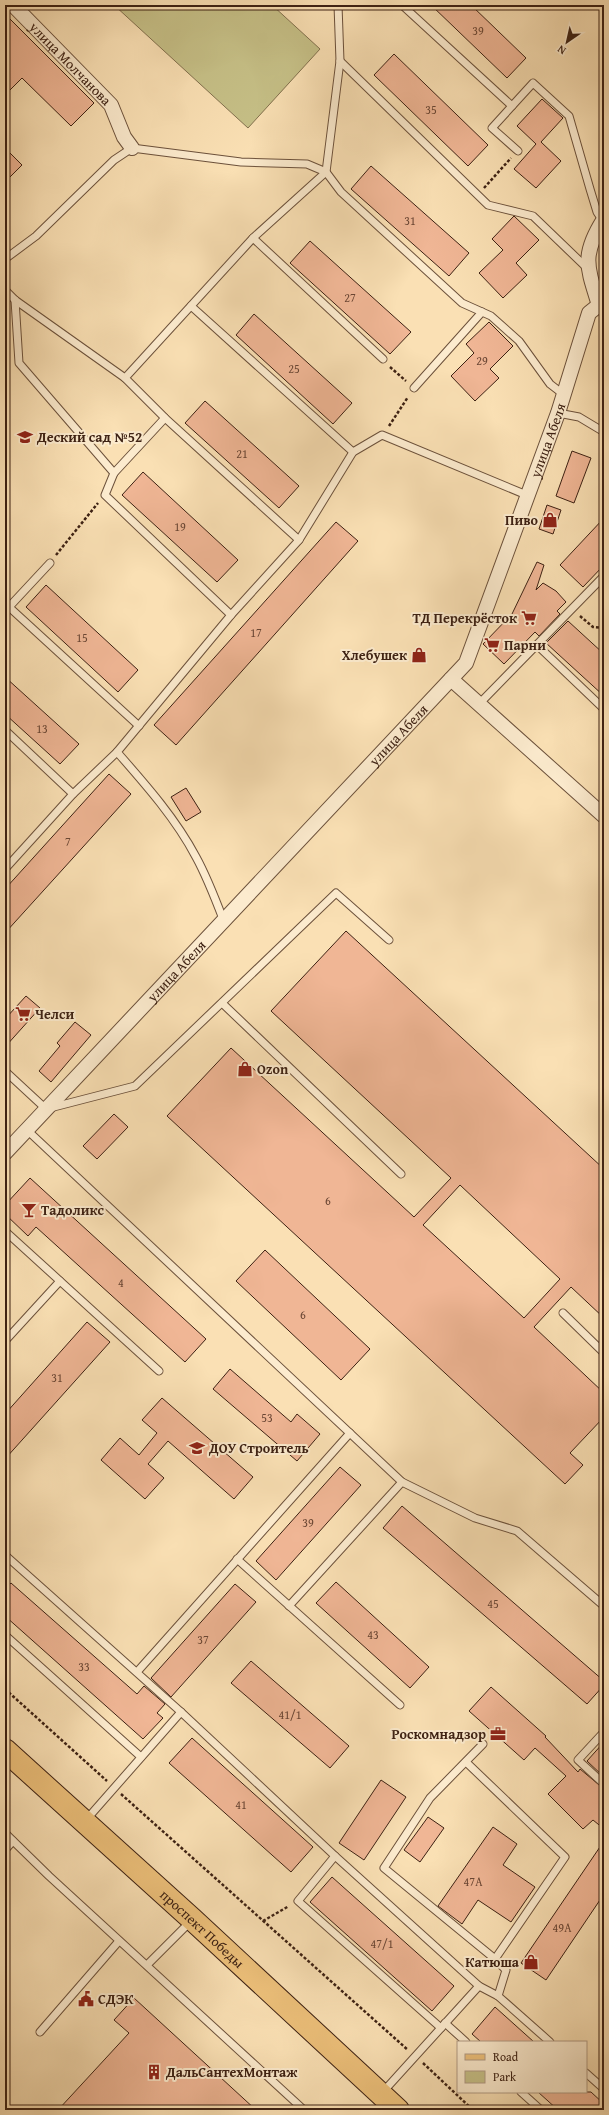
<svg xmlns="http://www.w3.org/2000/svg" width="609" height="2115" font-family="'Gentium Book Plus',serif">
  <rect width="100%" height="100%" fill="#fae0b4"/>
  <filter id="stains"><feTurbulence type="fractalNoise" baseFrequency=".005" numOctaves="4"/><feColorMatrix values="0 0 0 0 .2 0 0 0 0 .09 0 0 0 0 .02 0 0 0 .5 -.17"/></filter>
  <radialGradient id="worn" r=".72"><stop offset=".6" stop-color="#630" stop-opacity="0"/><stop offset="1" stop-color="#630" stop-opacity=".3"/></radialGradient>
  <path fill="#c6c087" stroke="#82704d" d="M114,5H272L320,49L248,128Z"/>
  <g fill="#f0b695" stroke="#3d2113" fill-rule="evenodd">
    <path d="M431,5H471L526,58L507,78Z"/>
    <path d="M5,14L94,103L71,126L22,78L5,95Z"/>
    <path d="M394,54L488,145L468,166L374,75Z"/>
    <path d="M542,99L563,118L541,142L561,161L536,188L514,169L536,144L517,126Z"/>
    <path d="M5,148L22,165L5,182Z"/>
    <path d="M371,166L469,253L449,276L351,189Z"/>
    <path d="M514,216L539,240L516,263L527,275L503,298L479,273L503,250L492,239Z"/>
    <path d="M310,241L411,332L390,354L290,263Z"/>
    <path d="M254,314L352,403L333,424L236,335Z"/>
    <path d="M489,322L513,346L490,369L499,378L475,401L451,376L474,353L466,344Z"/>
    <path d="M205,401L299,486L279,508L185,423Z"/>
    <path d="M572,451L591,458L574,503L556,496Z"/>
    <path d="M143,472L238,560L217,582L122,495Z"/>
    <path d="M547,505L561,510L553,534L539,529Z"/>
    <path d="M604,518V565L583,587L560,565Z"/>
    <path d="M336,522L358,541L176,745L154,725Z"/>
    <path d="M537,562L544,565L536,590L543,583L556,591L566,602L557,611L560,614L539,636L535,632L504,664L483,644L512,614Z"/>
    <path d="M46,585L138,670L118,692L26,607Z"/>
    <path d="M568,621L604,654V696L546,643Z"/>
    <path d="M5,677L79,744L60,764L5,714Z"/>
    <path d="M109,774L131,794L5,933V889Z"/>
    <path d="M186,788L201,812L186,821L171,797Z"/>
    <path d="M346,931L604,1169V1318L571,1287L534,1327L604,1393V1417L570,1453L583,1465L565,1484L167,1116L231,1048L414,1217L451,1178L271,1011ZM460,1185L560,1279L524,1318L423,1225Z"/>
    <path d="M26,996L40,1008L5,1047V1019Z"/>
    <path d="M75,1022L91,1035L51,1082L39,1071L60,1046L57,1043Z"/>
    <path d="M114,1114L128,1127L97,1159L83,1146Z"/>
    <path d="M30,1178L206,1339L185,1362L36,1227L28,1236L5,1214V1205Z"/>
    <path d="M265,1250L370,1349L341,1380L236,1281Z"/>
    <path d="M87,1322L110,1342L5,1459V1414Z"/>
    <path d="M230,1369L291,1422L297,1414L320,1434L297,1461L213,1389Z"/>
    <path d="M162,1398L253,1477L234,1499L168,1441L148,1464L164,1478L145,1499L101,1460L120,1438L139,1455L157,1433L142,1420Z"/>
    <path d="M340,1467L361,1485L276,1580L256,1561Z"/>
    <path d="M402,1506L604,1681V1685L587,1704L383,1528Z"/>
    <path d="M336,1582L429,1667L410,1688L316,1603Z"/>
    <path d="M11,1583L137,1694L144,1686L165,1704L157,1713L163,1718L143,1739L5,1616V1589Z"/>
    <path d="M235,1584L256,1602L171,1697L151,1678Z"/>
    <path d="M251,1661L349,1746L330,1768L231,1683Z"/>
    <path d="M491,1687L546,1736L545,1737L578,1772L580,1769L604,1789V1829L593,1820L583,1829L548,1794L566,1776L535,1748L524,1760L469,1711Z"/>
    <path d="M192,1738L313,1847L291,1872L169,1763Z"/>
    <path d="M604,1742V1777L587,1761Z"/>
    <path d="M381,1780L406,1797L364,1860L339,1843Z"/>
    <path d="M428,1817L444,1828L420,1862L404,1850Z"/>
    <path d="M493,1827L517,1844L503,1865L535,1887L511,1922L478,1900L462,1924L438,1906Z"/>
    <path d="M604,1841V1894L546,1980L521,1963Z"/>
    <path d="M332,1877L454,1986L432,2011L310,1902Z"/>
    <path d="M134,1998L256,2110H58L129,2033L114,2020Z"/>
    <path d="M495,2007L534,2042H481L472,2034Z"/>
    <path d="M538,2092H591L604,2104V2110H558Z"/>
  </g>
  <g fill="none" stroke-linecap="round" stroke-linejoin="round">
    <defs>
      <g id="lane">
        <path d="M402,5L512,106L533,83L569,116L590,189L597,212L603,221"/>
        <path d="M340,61L488,205L533,216L587,268"/>
        <path d="M512,106L492,128L518,151"/>
        <path d="M253,238L383,359"/>
        <path d="M5,259L36,236L114,160L132,148L241,162L307,164L326,172L341,192L462,303L491,316L519,341L550,384L563,394"/>
        <path d="M5,290L15,300L125,378"/>
        <path d="M15,300L19,363L114,473L165,418"/>
        <path d="M191,306L353,452"/>
        <path d="M414,388L482,312"/>
        <path d="M558,413L579,417L604,432"/>
        <path d="M114,473L105,495L231,615"/>
        <path d="M299,540L353,452L382,435L529,496"/>
        <path d="M50,563L9,607L139,726"/>
        <path d="M537,645L604,709"/>
        <path d="M479,704L604,576"/>
        <path d="M5,730L73,794L117,752"/>
        <path d="M5,869L73,794"/>
        <path d="M223,919C215,898 207,877 196,857C176,819 146,785 117,752L231,615L299,540L165,418L125,378L253,238L326,172L340,61L338,5"/>
        <path d="M222,1003L401,1174"/>
        <path d="M5,1071L46,1109L135,1086L336,893L389,940"/>
        <path d="M27,1130L402,1482L475,1518L517,1531L604,1606"/>
        <path d="M5,1231L60,1281L5,1341"/>
        <path d="M60,1281L159,1371"/>
        <path d="M563,1313L604,1353"/>
        <path d="M5,1555L181,1712L335,1856L479,1986L498,1996L550,2042"/>
        <path d="M237,1559L400,1705"/>
        <path d="M289,1606L402,1482"/>
        <path d="M5,1635L141,1757"/>
        <path d="M137,1672L350,1433"/>
        <path d="M604,1732L578,1760L604,1784"/>
        <path d="M483,1744L430,1798L384,1868L495,1959"/>
        <path d="M466,1762L565,1857L495,1959L506,1970L498,1996"/>
        <path d="M86,1820L181,1712"/>
        <path d="M5,1833L49,1876L304,2110"/>
        <path d="M5,1850L13,1841"/>
        <path d="M335,1856L298,1901L441,2028"/>
        <path d="M147,1965L191,1921"/>
        <path d="M445,2023L466,2042"/>
        <path d="M40,2032L119,1941"/>
        <path d="M586,2073L604,2089"/>
        <path d="M521,2092L541,2110"/>
        <path d="M382,2093L479,1986"/>
      </g>
      <g id="street">
        <path id="s1" d="M13,5L111,105L124,137L132,148"/>
        <path d="M599,305C587,267 581,255 604,219"/>
        <path d="M451,679L604,816"/>
        <path id="s2" d="M5,1153L466,663L558,413L589,313L599,305"/>
      </g>
      <g id="primary">
        <path id="s3" d="M5,1750L192,1919L398,2110"/>
      </g>
    </defs>
    <use href="#lane" stroke="#6c513b" stroke-width="9"/>
    <use href="#street" stroke="#6c513b" stroke-width="16"/>
    <use href="#primary" stroke="#3d2113" stroke-width="24"/>
    <g stroke="#3d2113" stroke-width="2.5" stroke-dasharray="3 2" stroke-linecap="butt">
      <path d="M484,188L511,158"/>
      <path d="M390,367L406,381"/>
      <path d="M389,426L408,397"/>
      <path d="M56,555L98,503"/>
      <path d="M580,616L593,627L604,628"/>
      <path d="M5,1689L107,1781"/>
      <path d="M121,1794L408,2050"/>
      <path d="M263,1921L289,1906"/>
      <path d="M423,2063L473,2110"/>
    </g>
    <use href="#lane" stroke="#fcebce" stroke-width="7"/>
    <use href="#street" stroke="#fcebce" stroke-width="14"/>
    <use href="#primary" stroke="#edc07a" stroke-width="22"/>
  </g>
  <defs>
    <symbol id="school-bare" viewBox="-9 -9 18 18"><path d="M0-5L7-2L0 1L-7-2ZM-4 1L0 2.5L4 1V4Q0 6-4 4Z" fill="#8f2418" stroke="#fcebce" stroke-width="2.5" paint-order="stroke"/></symbol>
    <symbol id="shop-bare" viewBox="-9 -9 18 18"><path d="M-5-2.5h2.3a2.7 3.5 0 0 1 5.4 0H5L5.5 6h-11ZM-1.5-2.5h3a1.5 2.3 0 0 0-3 0Z" fill="#8f2418" stroke="#fcebce" stroke-width="2.5" paint-order="stroke"/></symbol>
    <symbol id="supermarket-bare" viewBox="-9 -9 18 18"><path d="M-6-5.5h2.5l.6 2H6L4.5 2H-2.5L-4.4-4H-6ZM-1.5 3.2a1.3 1.3 0 1 0 .1 0ZM3 3.2a1.3 1.3 0 1 0 .1 0Z" fill="#8f2418" stroke="#fcebce" stroke-width="2.5" paint-order="stroke"/></symbol>
    <symbol id="bar-bare" viewBox="-9 -9 18 18"><path d="M-6-5H6L.8 .8V4.5H3.5V6h-7V4.5H-.8V.8Z" fill="#8f2418" stroke="#fcebce" stroke-width="2.5" paint-order="stroke"/></symbol>
    <symbol id="office-bare" viewBox="-9 -9 18 18"><path d="M-6-3h4V-5.5h4V-3h4V5H-6ZM-1-4.5V-3h2v-1.5ZM-6 0V1H6V0Z" fill="#8f2418" stroke="#fcebce" stroke-width="2.5" paint-order="stroke"/></symbol>
    <symbol id="civic-bare" viewBox="-9 -9 18 18"><path d="M-.6-6.5H3V-4.5H.6V-3L4-1V1h2V6H-6V1h2V-1L-.6-3ZM-1.2 2.5V6h2.4V2.5Z" fill="#8f2418" stroke="#fcebce" stroke-width="2.5" paint-order="stroke"/></symbol>
    <symbol id="building-bare" viewBox="-9 -9 18 18"><path d="M-4-6H4V6H1V3H-1V6H-4ZM-2.5-4.3h1.7v1.8h-1.7ZM.8-4.3h1.7v1.8H.8ZM-2.5-1h1.7V.8h-1.7ZM.8-1h1.7V.8H.8Z" fill="#8f2418" stroke="#fcebce" stroke-width="2.5" paint-order="stroke"/></symbol>
  </defs>
  <g fill-rule="evenodd">
    <use href="#school-bare" x="14" y="426" width="22" height="22"/>
    <use href="#shop-bare" x="539" y="509" width="22" height="22"/>
    <use href="#supermarket-bare" x="518" y="607" width="22" height="22"/>
    <use href="#supermarket-bare" x="481" y="634" width="22" height="22"/>
    <use href="#shop-bare" x="408" y="644" width="22" height="22"/>
    <use href="#supermarket-bare" x="12" y="1003" width="22" height="22"/>
    <use href="#shop-bare" x="234" y="1058" width="22" height="22"/>
    <use href="#bar-bare" x="18" y="1199" width="22" height="22"/>
    <use href="#school-bare" x="186" y="1437" width="22" height="22"/>
    <use href="#office-bare" x="487" y="1723" width="22" height="22"/>
    <use href="#shop-bare" x="520" y="1951" width="22" height="22"/>
    <use href="#civic-bare" x="75" y="1988" width="22" height="22"/>
    <use href="#building-bare" x="143" y="2061" width="22" height="22"/>
  </g>
  <g text-anchor="middle" stroke-width="4" stroke-linejoin="round" paint-order="stroke">
    <g font-size="12" fill="#6a4634">
      <text x="478" y="35">39</text>
      <text x="431" y="114">35</text>
      <text x="410" y="225">31</text>
      <text x="350" y="302">27</text>
      <text x="482" y="365">29</text>
      <text x="294" y="373">25</text>
      <text x="242" y="458">21</text>
      <text x="180" y="531">19</text>
      <text x="256" y="637">17</text>
      <text x="82" y="642">15</text>
      <text x="42" y="733">13</text>
      <text x="68" y="846">7</text>
      <text x="328" y="1205">6</text>
      <text x="121" y="1287">4</text>
      <text x="303" y="1319">6</text>
      <text x="57" y="1382">31</text>
      <text x="267" y="1422">53</text>
      <text x="308" y="1527">39</text>
      <text x="493" y="1608">45</text>
      <text x="373" y="1639">43</text>
      <text x="203" y="1644">37</text>
      <text x="84" y="1671">33</text>
      <text x="290" y="1719">41/1</text>
      <text x="241" y="1809">41</text>
      <text x="473" y="1886">47А</text>
      <text x="562" y="1932">49А</text>
      <text x="382" y="1948">47/1</text>
    </g>
    <g font-size="14" fill="#3d2113" stroke="#fcebce">
      <text dy="5" stroke="none"><textPath href="#s1" startOffset="82">улица Молчанова</textPath></text>
      <text dy="5" stroke="none"><textPath href="#s2" startOffset="910">улица Абеля</textPath></text>
      <text dy="5" stroke="none"><textPath href="#s2" startOffset="574">улица Абеля</textPath></text>
      <text dy="5" stroke="none"><textPath href="#s2" startOffset="250">улица Абеля</textPath></text>
      <text dy="5" stroke="none"><textPath href="#s3" startOffset="266">проспект Победы</textPath></text>
    </g>
    <g font-size="14" font-weight="bold" fill="#3d2113" stroke="#fcebce" text-anchor="start">
      <text x="37" y="442">Деский сад №52</text>
      <text x="538" y="525" text-anchor="end">Пиво</text>
      <text x="517" y="623" text-anchor="end">ТД Перекрёсток</text>
      <text x="504" y="650">Парни</text>
      <text x="407" y="660" text-anchor="end">Хлебушек</text>
      <text x="35" y="1019">Челси</text>
      <text x="257" y="1074">Ozon</text>
      <text x="41" y="1215">Тадоликс</text>
      <text x="209" y="1453">ДОУ Строитель</text>
      <text x="486" y="1739" text-anchor="end">Роскомнадзор</text>
      <text x="519" y="1967" text-anchor="end">Катюша</text>
      <text x="98" y="2004">СДЭК</text>
      <text x="166" y="2077">ДальСантехМонтаж</text>
    </g>
  </g>
  <rect width="609" height="2115" fill="none" stroke="#fae0b4" stroke-width="20"/>
  <rect x="6" y="6" width="597" height="2103" fill="none" stroke="#3d2113" stroke-width="2"/>
  <rect x="10" y="10" width="589" height="2095" fill="none" stroke="#3d2113"/>
  <rect x="457" y="2041" width="130" height="52" fill="#fcebce" stroke="#b09a83"/>
  <rect x="465" y="2054" width="20" height="6" fill="#edc07a" stroke="#b09a83"/>
  <text x="493" y="2061" font-size="12" fill="#3d2113">Road</text>
  <rect x="465" y="2071" width="20" height="12" fill="#c6c087" stroke="#b09a83"/>
  <text x="493" y="2081" font-size="12" fill="#3d2113">Park</text>
  <g transform="translate(567 42) rotate(214)" stroke="#fcebce" stroke-width="3" paint-order="stroke">
  <path d="M0-3L7 15L0 10L-7 15Z" fill="#3d2113"/>
  <text y="-6" font-size="11" font-weight="bold" text-anchor="middle" fill="#3d2113">N</text>
  </g>
  <rect width="100%" height="100%" filter="url(#stains)"/>
  <rect width="100%" height="100%" fill="url(#worn)"/>
</svg>
